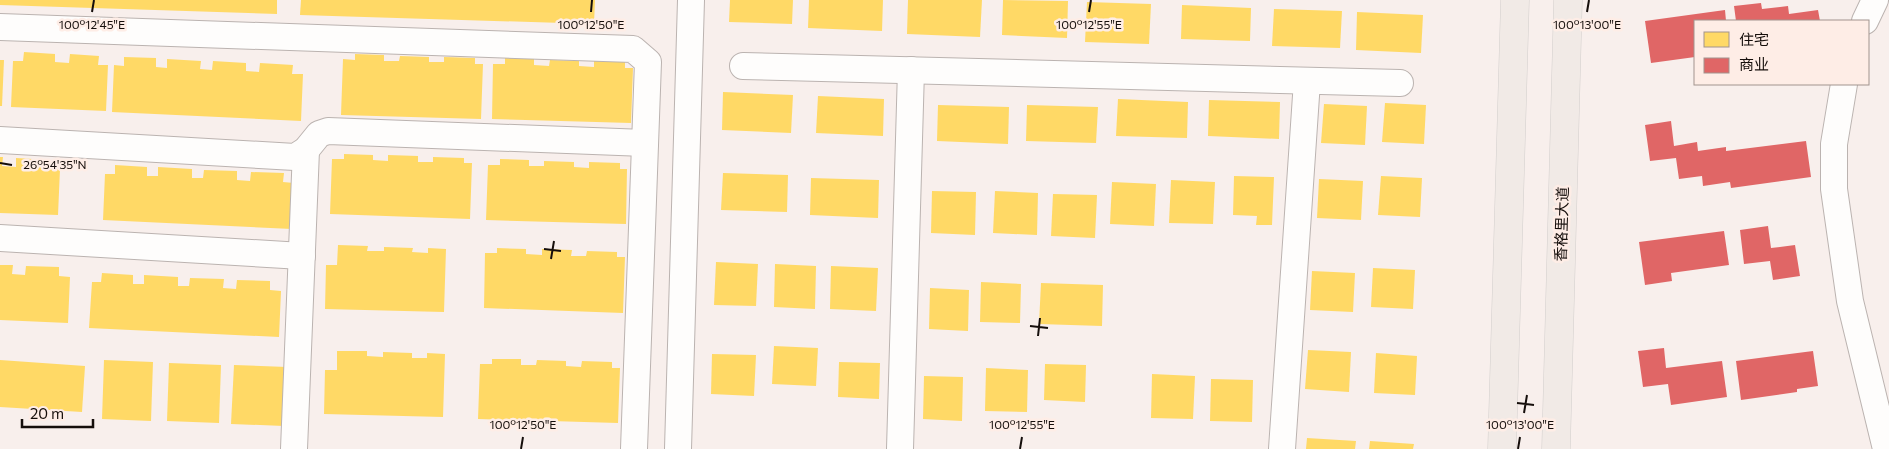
<svg xmlns="http://www.w3.org/2000/svg" width="1889" height="449" font-family="Commissioner,'Noto Sans SC',sans-serif">
  <rect width="100%" height="100%" fill="#f8efec"/>
  <g fill="#ffd966">
    <path d="M0,0H277V14L0,5Z"/>
    <path d="M301,0H595L594,24L300,15Z"/>
    <path d="M730,0H793L792,24L729,22Z"/>
    <path d="M809,0H883L882,31L808,28Z"/>
    <path d="M908,0H982L980,37L907,34Z"/>
    <path d="M1003,0L1068,1L1067,38L1002,35Z"/>
    <path d="M1087,2L1151,4L1149,44L1085,42Z"/>
    <path d="M1182,5L1251,8L1250,41L1181,39Z"/>
    <path d="M1274,9L1342,11L1340,48L1272,46Z"/>
    <path d="M1357,12L1423,15L1421,53L1356,50Z"/>
    <path d="M24,52L55,54V62L69,63L70,54L99,56L98,65H108L106,111L11,107L13,61H23Z"/>
    <path d="M355,54L384,55V61H399L400,56L429,57V62H444V57L475,58V64H483L481,119L341,115L343,59L355,60Z"/>
    <path d="M124,57L156,58V67L167,68V59L201,61L200,69L212,70L213,61L246,63V71L259,72L260,63L293,65L292,74H303L301,121L112,112L114,65L124,66Z"/>
    <path d="M505,58L534,59V65L549,66L550,60L579,61V66L594,67V61L625,62V68H633L631,123L492,119L493,64H505Z"/>
    <path d="M0,60H4L2,106H0Z"/>
    <path d="M723,92L793,95L791,133L722,130Z"/>
    <path d="M818,96L884,99L883,136L816,133Z"/>
    <path d="M1118,99L1188,102L1187,138L1116,136Z"/>
    <path d="M1209,100L1280,102L1279,139L1208,136Z"/>
    <path d="M1385,103L1426,105L1424,144L1382,142Z"/>
    <path d="M1324,104L1367,106L1365,145L1321,143Z"/>
    <path d="M938,105L1009,107L1008,144L937,141Z"/>
    <path d="M1027,105L1098,107L1096,143L1026,141Z"/>
    <path d="M344,154L373,155V160L388,161V155L418,156V162H433V157L464,158V163H472L470,219L330,214L332,159H344Z"/>
    <path d="M0,157H3L2,166L16,167V158L49,160V168L60,169L58,215L0,213Z"/>
    <path d="M500,159L529,160V166H544V161L574,162V167L589,168V162L620,163V169H627L626,224L486,220L488,165H500Z"/>
    <path d="M115,165L147,167V176H158V167L192,169V178H203L204,170L237,171V180L250,181L251,172L284,173L283,182L294,183L292,229L103,220L105,174H115Z"/>
    <path d="M723,173L788,175L787,212L721,210Z"/>
    <path d="M1234,176L1274,177L1272,225H1256L1257,216L1233,215Z"/>
    <path d="M1381,176L1422,178L1420,217L1378,215Z"/>
    <path d="M811,178L879,180L878,218L810,215Z"/>
    <path d="M1319,179L1363,181L1361,220L1317,218Z"/>
    <path d="M1171,180L1215,182L1213,224L1169,223Z"/>
    <path d="M1112,182L1156,184L1154,226L1110,224Z"/>
    <path d="M932,191L976,192L975,235L931,233Z"/>
    <path d="M995,191L1038,193L1037,235L993,233Z"/>
    <path d="M1053,194L1097,195L1095,238L1051,236Z"/>
    <path d="M338,245L368,246L367,251H384V247L413,248L412,252L428,253V248L446,249L444,312L325,309L326,265H337Z"/>
    <path d="M497,248L526,249V254L542,255V249L572,250L571,256H586L587,251L617,252V257H625L623,313L484,308L485,253H497Z"/>
    <path d="M716,262L758,264L756,306L714,305Z"/>
    <path d="M775,264L816,266L815,309L774,307Z"/>
    <path d="M0,265H13L12,274L25,275L26,266L59,267V276L70,277L68,323L0,320Z"/>
    <path d="M831,266L878,268L876,311L830,309Z"/>
    <path d="M1373,268L1415,270L1413,309L1371,307Z"/>
    <path d="M1312,271L1355,273L1353,312L1310,310Z"/>
    <path d="M102,273L133,275V284H144V275L178,277V286H189L190,278L224,279L223,288L236,289L237,280L270,281V290L281,291L279,337L89,328L92,282H101Z"/>
    <path d="M981,282L1021,284L1020,323L980,322Z"/>
    <path d="M1041,283L1103,285L1102,326L1039,324Z"/>
    <path d="M930,288L969,290L968,331L929,329Z"/>
    <path d="M774,346L818,348L816,386L772,384Z"/>
    <path d="M1308,350L1351,352L1349,392L1305,389Z"/>
    <path d="M337,351H367V356L383,357V352L412,353V358H427V353L445,354L443,417L324,414L325,370H337Z"/>
    <path d="M1376,353L1417,356L1415,395L1374,393Z"/>
    <path d="M712,354L756,355L754,396L711,394Z"/>
    <path d="M492,359H521V365H536L537,360L566,361V366L581,367L582,361L612,362V368H620L618,423L478,419L480,364H492Z"/>
    <path d="M0,360L85,366L82,412L0,407Z"/>
    <path d="M104,360L153,362L151,421L102,419Z"/>
    <path d="M839,362L880,363L879,399L838,397Z"/>
    <path d="M169,363L221,365L219,423L167,421Z"/>
    <path d="M1045,364L1086,365L1085,402L1044,400Z"/>
    <path d="M234,365L287,367L284,426L231,424Z"/>
    <path d="M986,368L1028,370L1027,412L985,411Z"/>
    <path d="M1152,374L1195,376L1193,419L1151,418Z"/>
    <path d="M924,376L963,377L962,421L923,419Z"/>
    <path d="M1211,379L1253,380L1252,422L1210,421Z"/>
    <path d="M1307,438L1356,441L1355,449H1306Z"/>
    <path d="M1370,441L1414,444L1413,449H1369Z"/>
  </g>
  <g fill="#e06666">
    <path d="M1761,3L1762,9L1788,6L1789,14L1818,10L1820,21H1736L1734,6Z"/>
    <path d="M1725,10L1726,21H1695V57L1651,63L1645,21Z"/>
    <path d="M1671,121L1674,146L1697,142L1698,151L1726,147V151L1806,141L1811,177L1731,188L1730,182L1703,186L1702,176L1679,179L1676,158L1650,161L1645,125Z"/>
    <path d="M1768,226L1771,248L1795,245L1800,276L1773,280L1770,261L1744,264L1740,230Z"/>
    <path d="M1724,231L1729,265L1671,273L1672,281L1645,285L1639,242Z"/>
    <path d="M1664,348L1666,368L1722,361L1727,397L1671,405L1668,384L1643,387L1638,351Z"/>
    <path d="M1813,351L1818,386L1797,389V392L1741,400L1736,361Z"/>
  </g>
  <g fill="none" stroke-linecap="round" stroke-linejoin="round">
    <defs>
      <g id="minor">
        <path d="M1865,21L1875,0"/>
        <path d="M0,27L633,49L648,62L634,449"/>
        <path d="M743,66L1400,83"/>
        <path d="M1844,84L1834,144V189L1850,301L1886,449"/>
        <path d="M0,140L295,157L306,150L319,134L328,131L645,143"/>
        <path d="M0,238L302,256"/>
        <path d="M294,449L306,150"/>
        <path d="M678,449L691,0"/>
        <path d="M900,449L911,70"/>
        <path d="M1282,449L1307,81"/>
      </g>
      <g id="major">
        <path d="M1502,449L1515,0"/>
        <path d="M1556,449L1568,0"/>
      </g>
    </defs>
    <use href="#minor" stroke="#bbb3b0" stroke-width="28"/>
    <use href="#major" stroke="#d2cecc" stroke-width="29"/>
    <use href="#minor" stroke="#fefdfc" stroke-width="26"/>
    <use href="#major" stroke="#f1eae6" stroke-width="28"/>
  </g>
  <path fill="none" stroke="#150e0b" stroke-width="2" d="M92,12L94,0M591,12L592,0M1089,12L1091,0M1587,12L1589,0M0,163L12,165M544,249L561,251M551,259L554,241M1030,326L1048,328M1038,336L1040,318M1517,403L1534,405M1524,413L1527,395M521,449L523,437M1020,449L1022,437M1518,449L1520,437"/>
  <g text-anchor="middle" stroke-width="5" stroke-linejoin="round" paint-order="stroke">
    <g font-size="15" fill="#150e0b" stroke="#feede6">
      <text transform="translate(1562 224) rotate(-88)" y="5">香格里大道</text>
    </g>
  </g>
  <g font-size="12" text-anchor="middle" fill="#150e0b" stroke="#feede6" stroke-width="5" stroke-linejoin="round" paint-order="stroke">
    <text x="92" y="29">100°12'45"E</text>
    <text x="591" y="29">100°12'50"E</text>
    <text x="1089" y="29">100°12'55"E</text>
    <text x="1587" y="29">100°13'00"E</text>
    <text x="55" y="169">26°54'35"N</text>
    <text x="523" y="429">100°12'50"E</text>
    <text x="1022" y="429">100°12'55"E</text>
    <text x="1520" y="429">100°13'00"E</text>
  </g>
  <rect x="1694" y="20" width="175" height="65" fill="#feede6" stroke="#a1948e"/>
  <rect x="1704" y="32" width="25" height="15" fill="#ffd966" stroke="#a1948e"/>
  <text x="1739" y="45" font-size="15" fill="#150e0b">住宅</text>
  <rect x="1704" y="58" width="25" height="15" fill="#e06666" stroke="#a1948e"/>
  <text x="1739" y="70" font-size="15" fill="#150e0b">商业</text>
  <path d="M22 419v8h71v-8" fill="none" stroke="#150e0b" stroke-width="2.5"/>
  <text x="30" y="419" font-size="15" fill="#150e0b" stroke="#feede6" stroke-width="4" paint-order="stroke">20 m</text>
</svg>
